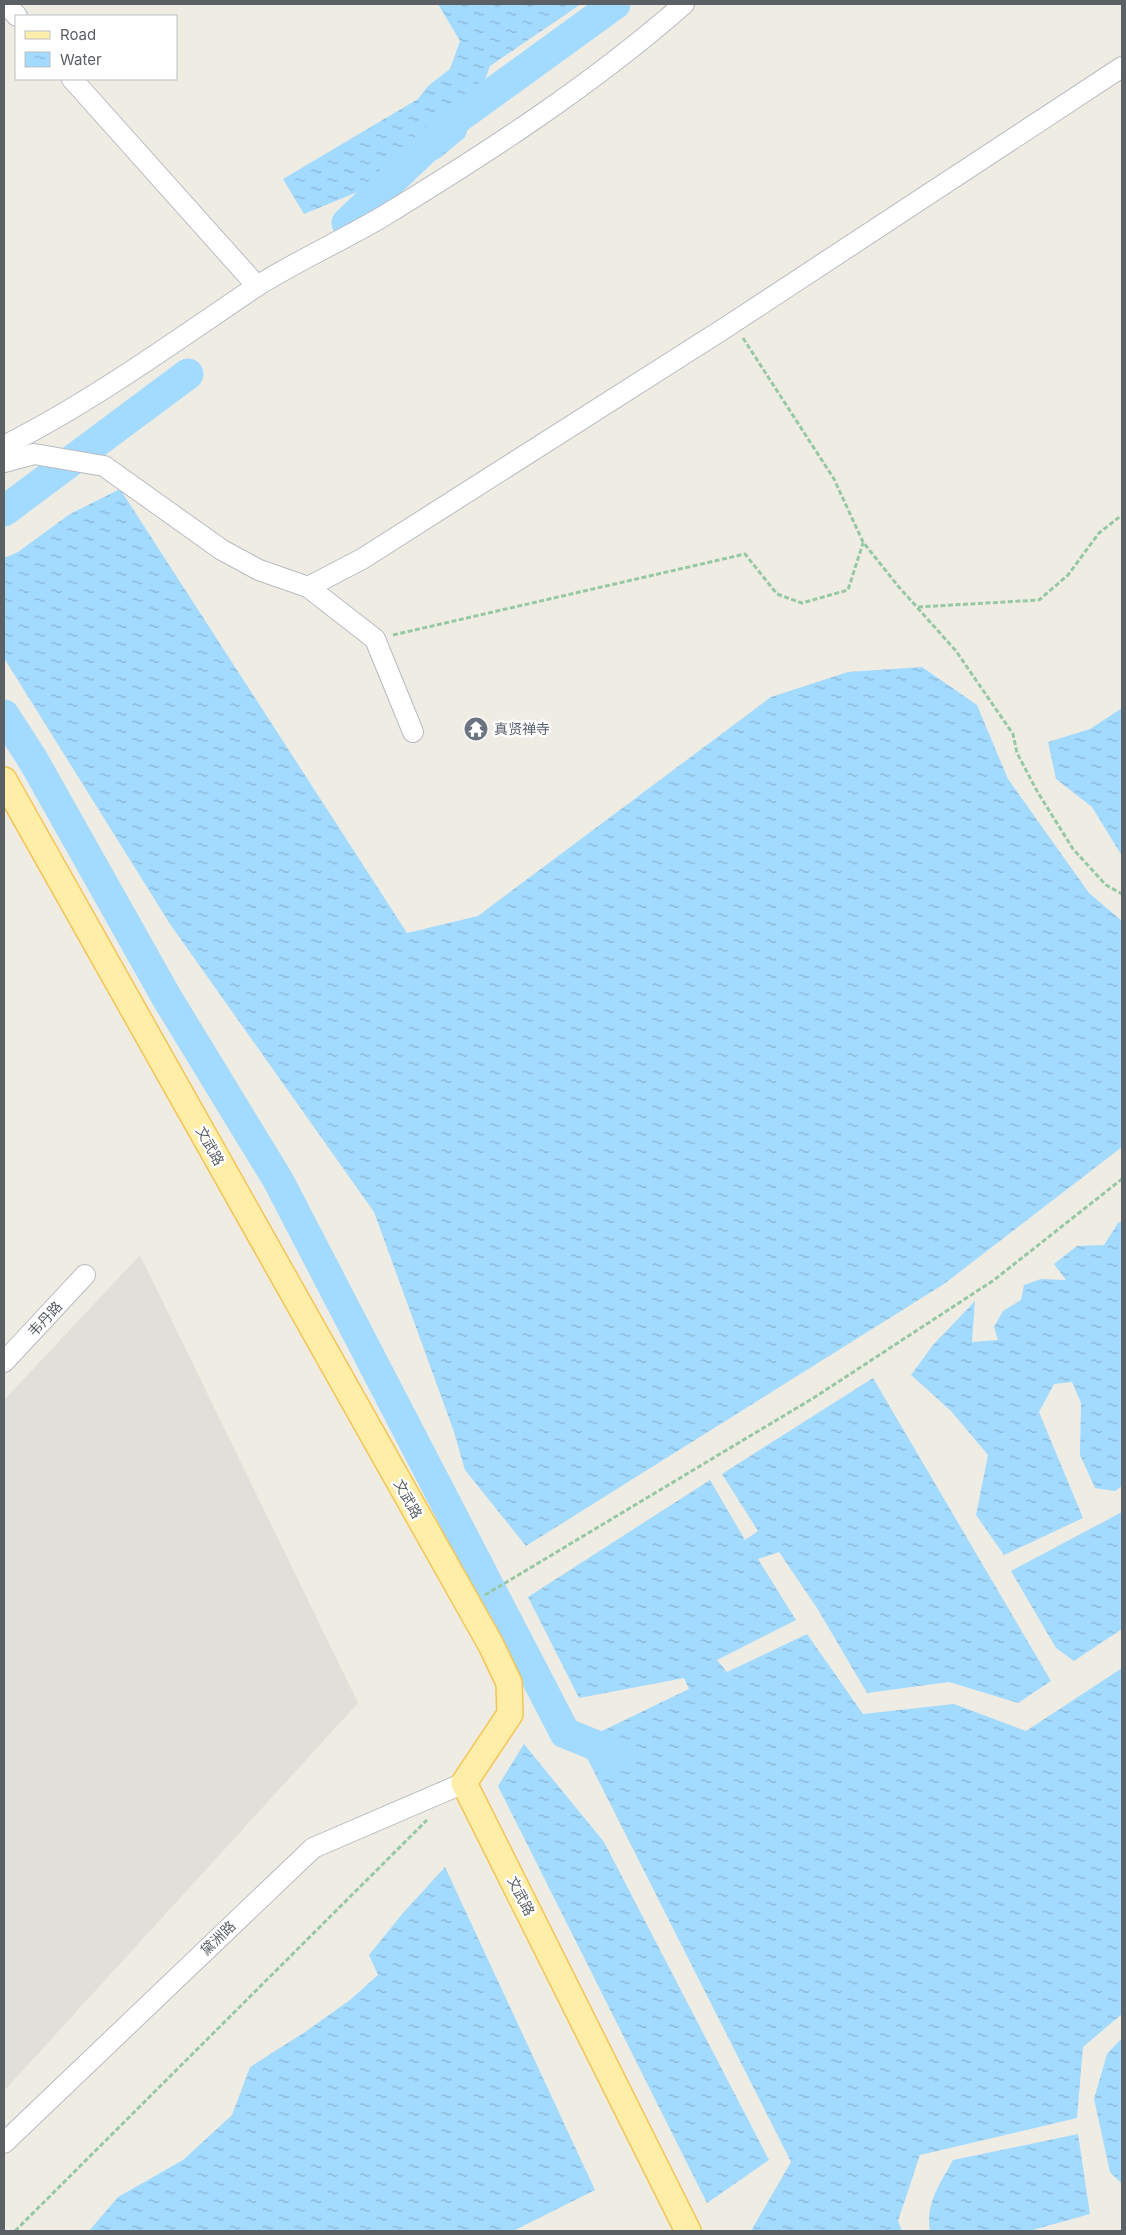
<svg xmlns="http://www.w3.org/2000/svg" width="1126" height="2235" font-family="Inter,'Noto Sans SC',sans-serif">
  <defs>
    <pattern id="water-ripples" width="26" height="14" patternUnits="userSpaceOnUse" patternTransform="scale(1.25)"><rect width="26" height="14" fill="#a3daff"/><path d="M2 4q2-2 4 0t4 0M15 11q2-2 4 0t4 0" fill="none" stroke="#88b4d2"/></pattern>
  </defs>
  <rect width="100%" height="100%" fill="#efece3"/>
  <path fill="#e2dfdb" d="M140,1255L358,1703L4,2091V1400Z"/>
  <g fill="url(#water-ripples)">
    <path d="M438,4H581L490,66L465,137L440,158L304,214L283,179L418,99L428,86L450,69L460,41Z"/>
    <path d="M120,489L407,933L478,916L771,697L848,672L922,667L977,705L1008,779L1089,893L1122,921V1147L944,1284L526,1546L465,1470L453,1429L374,1212L170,924L4,658V558L18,552L70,514Z"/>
    <path d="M1122,708V856L1092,807L1056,779L1048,742L1090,729Z"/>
    <path d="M1122,1221V1486L1115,1491L1095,1488L1080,1455L1081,1403L1072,1382L1054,1384L1039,1412L1083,1518L1004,1555L976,1515L988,1455L951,1411L911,1375L933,1345L975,1301L972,1342L998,1340L994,1327L1003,1311L1021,1300L1024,1285L1041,1279L1066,1280L1054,1264L1077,1246L1104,1245L1118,1223Z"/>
    <path d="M873,1378L1051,1681L1018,1703L949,1682L867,1693L817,1608L779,1552L758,1559L796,1620L717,1660L727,1672L807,1634L863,1714L954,1704L1026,1731L1122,1668V2014L1083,2047L1077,2118L920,2155L898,2221L902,2231H751L791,2162L579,1742L689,1689L684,1678L579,1698L528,1597L710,1480L745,1540L758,1531L722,1474Z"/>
    <path d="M1122,1512V1629L1074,1661L1056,1648L1011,1571Z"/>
    <path d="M524,1744L604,1842L769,2160L707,2203L498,1786Z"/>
    <path d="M445,1867L595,2190L513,2231H89L118,2197L183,2160L232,2115L250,2067L305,2032L350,2000L378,1975L369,1955L403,1913Z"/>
    <path d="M1122,2038V2184L1110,2172L1094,2099L1107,2054Z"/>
    <path d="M1078,2134L1090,2214L1029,2231H930C925,2204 940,2184 953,2160Z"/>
  </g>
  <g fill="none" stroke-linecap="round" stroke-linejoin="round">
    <g stroke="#a3daff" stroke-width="31">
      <path d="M347,223L455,120L615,4"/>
      <path d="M4,511L188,374"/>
      <path d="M4,715L33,760L167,998L278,1180L565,1733L622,1756"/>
    </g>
    <defs>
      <g id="minor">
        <path d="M6,4L17,16"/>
        <path d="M257,286C297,261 341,241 382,217C487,153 592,85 684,4"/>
        <path d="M4,446C93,401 174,342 257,286L72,79"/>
        <path d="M4,462L34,454L104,466L222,550L259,570L308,587L362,559L725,328L1122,67"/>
        <path d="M308,587L375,639L413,732"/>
        <path d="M4,1362L85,1275"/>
        <path d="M4,2143L313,1848L464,1783"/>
      </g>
      <path id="major" d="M4,780L491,1645L509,1683L510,1714L464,1783L688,2231"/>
    </defs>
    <use href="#minor" stroke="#b8bbc0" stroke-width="22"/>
    <use href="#major" stroke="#f6c454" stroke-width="28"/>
    <g stroke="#97c8a4" stroke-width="3" stroke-dasharray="5 2.5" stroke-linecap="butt">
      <path d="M743,338L834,479L863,542L898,586L956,651L1013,734L1017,753L1037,791L1073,849L1106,885L1122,894"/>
      <path d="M918,607L1039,600L1068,575L1099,533L1122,515"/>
      <path d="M393,635L745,554L777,594L802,603L848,590L863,543"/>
      <path d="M485,1595L815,1397L994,1280L1122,1179"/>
      <path d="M15,2231L427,1820"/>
    </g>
    <use href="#minor" stroke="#fff" stroke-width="20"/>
    <use href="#major" stroke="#ffeea8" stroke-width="25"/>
  </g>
  <defs>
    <symbol id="temple-disc" viewBox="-11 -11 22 22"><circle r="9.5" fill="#6b7280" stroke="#fff"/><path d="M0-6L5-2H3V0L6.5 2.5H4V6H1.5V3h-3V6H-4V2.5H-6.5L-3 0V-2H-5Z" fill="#fff"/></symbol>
  </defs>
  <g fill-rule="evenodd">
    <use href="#temple-disc" x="462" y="715" width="28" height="28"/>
  </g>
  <g text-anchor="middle" stroke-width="5" stroke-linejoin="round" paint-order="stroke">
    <g font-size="14" fill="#5b616d" stroke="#fff" text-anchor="start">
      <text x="494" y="734">真贤禅寺</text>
    </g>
    <g font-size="14" fill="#5b6064" stroke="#fff">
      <text transform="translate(210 1146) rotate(61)" y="5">文武路</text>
      <text transform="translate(45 1319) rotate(-47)" y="5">韦丹路</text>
      <text transform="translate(408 1499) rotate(61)" y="5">文武路</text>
      <text transform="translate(521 1896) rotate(63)" y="5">文武路</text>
      <text transform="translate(218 1938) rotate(-44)" y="5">黛洲路</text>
    </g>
  </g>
  <rect width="1126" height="2235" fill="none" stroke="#5b6064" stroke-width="10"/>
  <rect x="15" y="15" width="162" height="65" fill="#ffffff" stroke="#bdbfc1"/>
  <rect x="25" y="31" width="25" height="8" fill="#ffeea8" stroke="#bdbfc1"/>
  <text x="60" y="40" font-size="15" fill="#5b6064">Road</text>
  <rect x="25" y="52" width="25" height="15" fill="url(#water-ripples)" stroke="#bdbfc1"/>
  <text x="60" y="65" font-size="15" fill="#5b6064">Water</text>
</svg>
